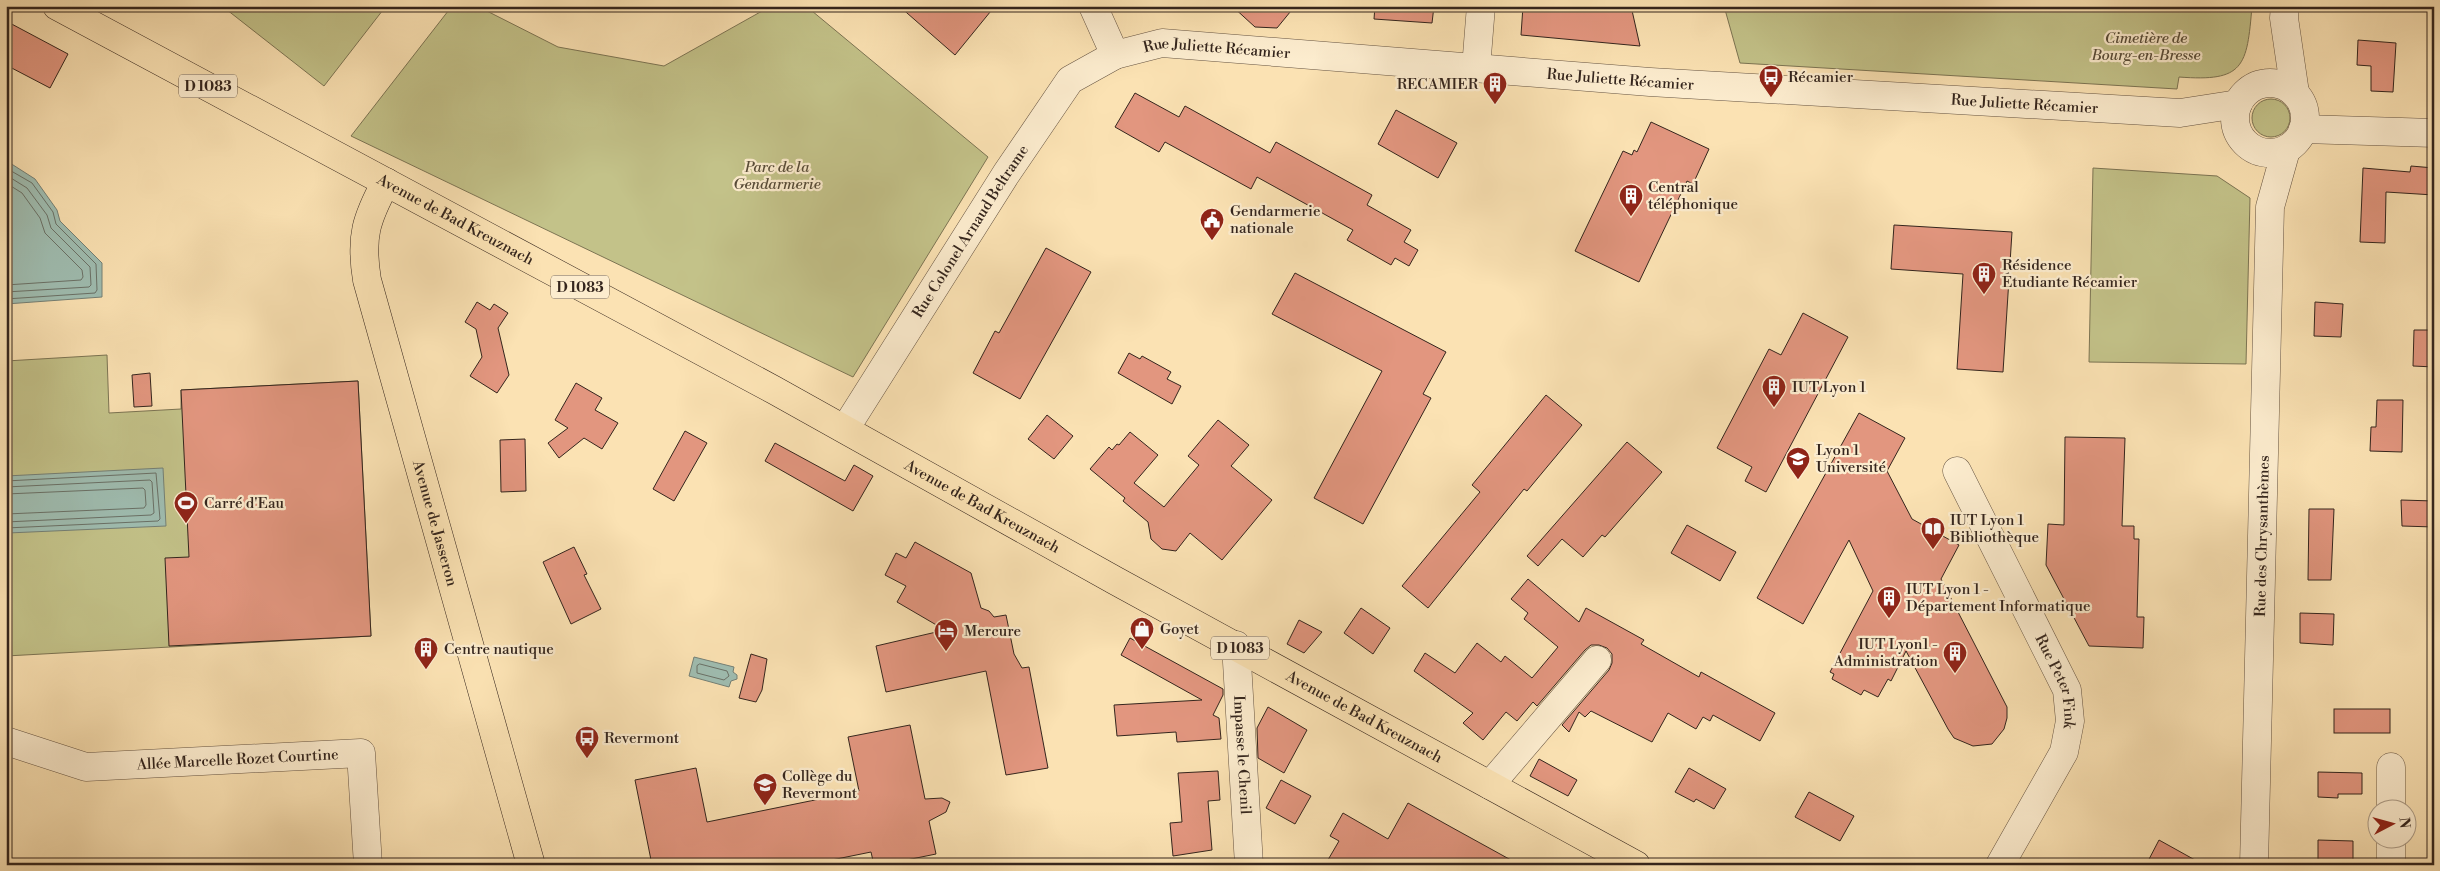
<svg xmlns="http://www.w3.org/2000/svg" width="2440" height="871" font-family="'Libre Bodoni',serif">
  <rect width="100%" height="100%" fill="#fbe2b3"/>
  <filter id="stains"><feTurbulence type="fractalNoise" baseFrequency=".004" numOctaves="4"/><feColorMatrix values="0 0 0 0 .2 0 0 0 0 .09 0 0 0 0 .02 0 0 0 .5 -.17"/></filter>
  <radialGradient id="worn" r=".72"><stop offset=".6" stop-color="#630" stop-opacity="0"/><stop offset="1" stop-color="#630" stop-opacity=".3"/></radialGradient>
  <g fill="#c3c289" stroke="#7c7453">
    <path d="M222,6H386L324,86Z"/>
    <path d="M452,6H477L558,47L664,66L771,6H806L988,157L853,377L351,136Z"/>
    <path d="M1724,6H2252C2247,67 2244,82 2179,77L2177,89L1740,63Z"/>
    <circle cx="2271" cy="118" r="19"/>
    <path d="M2093,168L2217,176L2250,198L2246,364L2089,362Z"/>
    <path d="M107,355L109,413L181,409V390L358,381L371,636L6,656V361Z"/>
  </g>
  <g fill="#9fbdb1" stroke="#748076">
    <path d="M10,163L35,179L57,210L60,221L102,263V297L6,304V164Z"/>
    <path d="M163,468L166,526L8,533L6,476Z"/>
    <path d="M694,657L734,667L733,672L737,675V679L731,681L729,687L689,676Z"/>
  </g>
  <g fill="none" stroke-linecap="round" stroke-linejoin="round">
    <g stroke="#6a7167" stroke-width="1">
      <path d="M6,168L32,183L53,212L56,224L96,264L97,290L95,293L6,299"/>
      <path d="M6,175L27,188L47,215L51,228L90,267L91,285L89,287L6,292"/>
      <path d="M6,183L22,193L40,218L45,233L82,270L83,277L81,280L6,285"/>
      <path d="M6,481L156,473L160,519L158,521L6,528"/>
      <path d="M6,487L150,480L152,482L154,513L151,515L6,522"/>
      <path d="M6,494L143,488L145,490L146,505L144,508L6,514"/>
      <path d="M700,664L727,671L729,676L724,680L697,673V666Z"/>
    </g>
  </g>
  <g fill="#e2967f" stroke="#34251d">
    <path d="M899,6H995L955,55Z"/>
    <path d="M1232,6H1295L1277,28L1255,27Z"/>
    <path d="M1375,6H1434L1432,23L1374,19Z"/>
    <path d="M1523,6H1631L1640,46L1521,35Z"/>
    <path d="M6,21L68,54L50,88L6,65Z"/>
    <path d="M2358,40L2396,43L2393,92L2371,91V66L2357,65Z"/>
    <path d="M1135,93L1179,117L1185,106L1270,153L1276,142L1372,195L1367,205L1411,230L1404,242L1418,250L1409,266L1395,258L1391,265L1347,240L1353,230L1257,177L1251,189L1165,142L1159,152L1115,127Z"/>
    <path d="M1396,110L1457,143L1438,178L1378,144Z"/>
    <path d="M1651,122L1709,149L1693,184L1687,181L1639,282L1575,251L1623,151L1632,155L1634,150L1637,152Z"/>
    <path d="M2411,166L2434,168V195L2386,192L2385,243L2360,242L2363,168L2410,172Z"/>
    <path d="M1894,225L2012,232L2003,372L1957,369L1963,274L1891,269Z"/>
    <path d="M1046,248L1091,272L1020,399L973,373L995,331L999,333Z"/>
    <path d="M1295,273L1446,352L1423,394L1431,398L1363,524L1314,498L1382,371L1272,314Z"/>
    <path d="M477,302L490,310L494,304L508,313L498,328L509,375L497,393L470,376L482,357L476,329L465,322Z"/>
    <path d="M2315,302L2343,304L2341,337L2314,336Z"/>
    <path d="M1803,313L1848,337L1766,492L1745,481L1752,467L1717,448L1769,349L1781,355Z"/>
    <path d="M2414,330H2434V367L2413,366Z"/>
    <path d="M1129,353L1140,359L1142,356L1171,372L1167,379L1181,386L1172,404L1118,373Z"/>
    <path d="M150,373L152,406L134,407L132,375Z"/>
    <path d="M358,381L371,636L169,646L165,558L189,557L181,390Z"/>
    <path d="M576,383L602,398L595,410L618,423L602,449L584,438L559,458L548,443L568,428L555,420Z"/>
    <path d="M1546,395L1582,425L1527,491L1524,489L1428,608L1402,586L1480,492L1472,485Z"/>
    <path d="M2377,400H2403L2402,452L2370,451L2371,427H2376Z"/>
    <path d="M1859,413L1905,438L1887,471L1912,519L1959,545L1941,579L2007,707V718L2004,729L1992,744L1973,746L1954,738L1948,729L1906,651L1891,681L1888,679L1878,697L1864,690L1861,695L1832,679L1834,674L1830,672L1873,591L1849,540L1803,624L1757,598Z"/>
    <path d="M1047,415L1073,436L1054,459L1028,439Z"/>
    <path d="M1218,420L1249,445L1231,466L1272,500L1222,560L1190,533L1176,551L1162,549L1151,539L1148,522L1123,501L1125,498L1090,469L1109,447L1112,450L1117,444L1119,445L1130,432L1158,455L1134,483L1164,507L1199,465L1188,456Z"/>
    <path d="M685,431L707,443L674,501L653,489Z"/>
    <path d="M2065,437L2125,438L2122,526H2134V539H2139L2137,617H2144L2143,648L2089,646L2046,565L2048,524L2064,525Z"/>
    <path d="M525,439L526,491L501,492L500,440Z"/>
    <path d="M1627,442L1662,472L1605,537L1602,535L1583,557L1562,539L1538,566L1527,556Z"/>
    <path d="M775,443L845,481L854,465L873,476L853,511L765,461Z"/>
    <path d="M2401,500L2434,501V527L2402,526Z"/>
    <path d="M2309,509H2334L2331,580H2308Z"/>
    <path d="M1687,525L1736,552L1720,581L1671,553Z"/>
    <path d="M915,542L971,573L981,608L989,611L994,617L1006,615L1014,654L1022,668L1029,667L1048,768L1006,775L986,671L886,692L876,646L945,630L897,602L906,586L885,575L896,553L906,558Z"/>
    <path d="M574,547L587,574L584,575L601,609L571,624L543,562Z"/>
    <path d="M1528,579L1579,622L1586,608L1644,640L1641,644L1699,677L1701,672L1775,713L1760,741L1713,715L1710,721L1703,717L1696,729L1668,713L1652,742L1591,711L1585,717L1579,712L1569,732L1562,725L1609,670L1612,663V654L1607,648L1599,645H1591L1585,650L1537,706L1533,702L1517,721L1506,712L1483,740L1463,723L1473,713L1414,671L1425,653L1455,673L1477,643L1501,662L1505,656L1532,678L1558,647L1524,619L1528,613L1511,599Z"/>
    <path d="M1361,608L1390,628L1373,654L1344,633Z"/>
    <path d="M2300,613L2334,614L2333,645L2300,643Z"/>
    <path d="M1299,620L1322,632L1304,653L1287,644Z"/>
    <path d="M1130,638L1223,689V695L1213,715L1219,718L1221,739L1177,742L1176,732L1117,736L1114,705L1202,700L1121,655Z"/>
    <path d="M751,654L767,659L762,690L756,702L739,698Z"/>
    <path d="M1268,707L1307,730L1284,773L1258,758L1257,728Z"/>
    <rect x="2334" y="709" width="56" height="24"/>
    <path d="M910,725L925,799L942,798L950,802L946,812L929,821L936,854L882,865H874L871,852L807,865H652L635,780L696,768L707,822L859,791L848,737Z"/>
    <path d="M1539,759L1577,780L1568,796L1530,776Z"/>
    <path d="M1689,768L1726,789L1714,809L1696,799L1694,802L1675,792Z"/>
    <path d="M1218,771L1220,800L1208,801L1212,850L1173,856L1170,823L1182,822L1178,773Z"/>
    <path d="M2318,772L2362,773V794H2338V798L2318,797Z"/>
    <path d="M1281,780L1311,796L1295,824L1266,808Z"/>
    <path d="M1809,792L1854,816L1840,841L1795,817Z"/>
    <path d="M1408,803L1451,827L1520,865H1325L1339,841L1330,836L1343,813L1388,839Z"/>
    <path d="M2159,840L2204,865H2146Z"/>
    <path d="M2318,840L2353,841V865H2318Z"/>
  </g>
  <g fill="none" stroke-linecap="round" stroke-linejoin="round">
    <defs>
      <g id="minor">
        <path d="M1093,6L1115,55"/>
        <path d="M2285,6L2284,18L2295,93"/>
        <path d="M1476,68L1481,6"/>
        <circle cx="2270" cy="118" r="35"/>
        <path d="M2303,129L2434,133"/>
        <path id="s1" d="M845,429L1006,174L1070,80L1115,55L1162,43L1650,82L2180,113L2238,104"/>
        <path id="s2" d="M1957,471L2067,690L2070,721L2064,752L2000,865"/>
        <path id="s3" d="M1236,645L1249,865"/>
        <path id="s4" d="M6,741L86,767L361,753L368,865"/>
        <path d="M1490,785L1597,660"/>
        <path d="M2391,808V767"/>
        <path id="s5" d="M2254,865L2270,207L2286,150"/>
        <path d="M2391,865V838"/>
      </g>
      <g id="major">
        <path id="s6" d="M57,6L774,390L1116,581L1636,865"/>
        <path id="s7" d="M386,182C366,219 360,237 367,280L531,865"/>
      </g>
    </defs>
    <use href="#minor" stroke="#665442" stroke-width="29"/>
    <use href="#major" stroke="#34251d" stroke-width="29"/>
    <use href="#minor" stroke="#fcecce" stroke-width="28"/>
    <use href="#major" stroke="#fbe2b3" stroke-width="28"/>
  </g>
  <defs>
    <symbol id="bus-pin" viewBox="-11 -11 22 30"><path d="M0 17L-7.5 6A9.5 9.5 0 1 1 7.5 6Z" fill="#8f2418" stroke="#fcecce"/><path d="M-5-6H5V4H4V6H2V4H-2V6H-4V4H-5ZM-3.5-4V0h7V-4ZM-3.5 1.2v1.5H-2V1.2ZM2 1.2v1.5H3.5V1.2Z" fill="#fff"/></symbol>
    <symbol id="building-pin" viewBox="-11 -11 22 30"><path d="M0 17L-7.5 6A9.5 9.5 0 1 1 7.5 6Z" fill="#8f2418" stroke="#fcecce"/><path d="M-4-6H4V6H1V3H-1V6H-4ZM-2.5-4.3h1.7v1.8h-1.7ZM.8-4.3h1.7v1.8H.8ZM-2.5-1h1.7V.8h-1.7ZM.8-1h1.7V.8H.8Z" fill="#fff"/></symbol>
    <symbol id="civic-pin" viewBox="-11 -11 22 30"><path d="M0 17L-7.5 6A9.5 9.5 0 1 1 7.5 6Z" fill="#8f2418" stroke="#fcecce"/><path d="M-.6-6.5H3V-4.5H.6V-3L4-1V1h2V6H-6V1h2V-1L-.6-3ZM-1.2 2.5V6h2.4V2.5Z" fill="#fff"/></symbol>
    <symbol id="university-pin" viewBox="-11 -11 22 30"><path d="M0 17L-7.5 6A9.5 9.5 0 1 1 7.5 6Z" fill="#8f2418" stroke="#fcecce"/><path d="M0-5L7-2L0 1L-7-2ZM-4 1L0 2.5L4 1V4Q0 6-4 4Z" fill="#fff"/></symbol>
    <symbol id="stadium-pin" viewBox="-11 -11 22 30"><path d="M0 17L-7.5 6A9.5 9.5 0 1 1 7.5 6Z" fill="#8f2418" stroke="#fcecce"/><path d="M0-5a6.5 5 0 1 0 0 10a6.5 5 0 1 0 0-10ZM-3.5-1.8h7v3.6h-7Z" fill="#fff"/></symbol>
    <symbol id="library-pin" viewBox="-11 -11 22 30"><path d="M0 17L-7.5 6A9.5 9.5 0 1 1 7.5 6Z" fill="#8f2418" stroke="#fcecce"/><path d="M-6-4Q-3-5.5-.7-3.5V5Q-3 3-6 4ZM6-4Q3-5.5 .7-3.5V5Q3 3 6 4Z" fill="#fff"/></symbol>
    <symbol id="shop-pin" viewBox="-11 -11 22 30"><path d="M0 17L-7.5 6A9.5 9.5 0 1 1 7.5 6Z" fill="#8f2418" stroke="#fcecce"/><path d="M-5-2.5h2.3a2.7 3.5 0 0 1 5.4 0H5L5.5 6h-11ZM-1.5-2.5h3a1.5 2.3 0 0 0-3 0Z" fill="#fff"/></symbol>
    <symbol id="hotel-pin" viewBox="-11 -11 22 30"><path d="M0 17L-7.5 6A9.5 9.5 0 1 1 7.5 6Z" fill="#8f2418" stroke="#fcecce"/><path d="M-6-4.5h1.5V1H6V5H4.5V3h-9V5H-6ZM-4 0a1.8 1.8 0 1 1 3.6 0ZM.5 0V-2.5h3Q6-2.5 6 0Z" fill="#fff"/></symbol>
    <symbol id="school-pin" viewBox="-11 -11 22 30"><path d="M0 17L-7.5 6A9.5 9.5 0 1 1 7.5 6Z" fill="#8f2418" stroke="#fcecce"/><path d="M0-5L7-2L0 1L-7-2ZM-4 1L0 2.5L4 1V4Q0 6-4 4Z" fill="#fff"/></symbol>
  </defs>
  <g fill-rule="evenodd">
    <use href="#bus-pin" x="1757" y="63" width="28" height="38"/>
    <use href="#building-pin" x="1481" y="70" width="28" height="38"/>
    <use href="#building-pin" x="1617" y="182" width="28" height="38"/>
    <use href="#civic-pin" x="1198" y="206" width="28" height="38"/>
    <use href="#building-pin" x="1970" y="260" width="28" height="38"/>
    <use href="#building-pin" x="1760" y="373" width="28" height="38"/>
    <use href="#university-pin" x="1784" y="445" width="28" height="38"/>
    <use href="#stadium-pin" x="172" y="489" width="28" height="38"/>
    <use href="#library-pin" x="1919" y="515" width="28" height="38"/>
    <use href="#building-pin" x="1875" y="584" width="28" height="38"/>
    <use href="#shop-pin" x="1128" y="615" width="28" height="38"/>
    <use href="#hotel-pin" x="932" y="617" width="28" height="38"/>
    <use href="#building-pin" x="412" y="635" width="28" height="38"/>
    <use href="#building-pin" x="1941" y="639" width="28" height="38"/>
    <use href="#bus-pin" x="573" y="724" width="28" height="38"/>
    <use href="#school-pin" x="751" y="771" width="28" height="38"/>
  </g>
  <g text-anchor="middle" stroke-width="4.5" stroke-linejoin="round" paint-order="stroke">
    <g fill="#fcecce" stroke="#706152" stroke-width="1">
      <rect x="179" y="74.5" width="58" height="23" rx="4"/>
      <rect x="551" y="275.5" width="58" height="23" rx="4"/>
      <rect x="1211" y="636.5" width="58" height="23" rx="4"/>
    </g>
    <g font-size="14" font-weight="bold" fill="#34251d">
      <text x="208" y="91">D 1083</text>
      <text x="580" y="292">D 1083</text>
      <text x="1240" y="653">D 1083</text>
    </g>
    <g font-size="15" font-style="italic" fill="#584c38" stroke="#fcecce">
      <text x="2146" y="43">Cimetière de<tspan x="2146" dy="17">Bourg-en-Bresse</tspan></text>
      <text x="777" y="172">Parc de la<tspan x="777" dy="17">Gendarmerie</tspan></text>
    </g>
    <g font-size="15" fill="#34251d" stroke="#fcecce">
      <text dy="5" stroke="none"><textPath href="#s1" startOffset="570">Rue Juliette Récamier</textPath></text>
      <text dy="5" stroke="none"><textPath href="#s1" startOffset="975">Rue Juliette Récamier</textPath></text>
      <text dy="5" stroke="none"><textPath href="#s1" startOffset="1380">Rue Juliette Récamier</textPath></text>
      <text dy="5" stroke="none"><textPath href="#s6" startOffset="452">Avenue de Bad Kreuznach</textPath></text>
      <text dy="5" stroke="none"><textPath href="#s1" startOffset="234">Rue Colonel Arnaud Beltrame</textPath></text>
      <text dy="5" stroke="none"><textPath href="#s6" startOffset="1052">Avenue de Bad Kreuznach</textPath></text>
      <text dy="5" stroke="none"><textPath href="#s7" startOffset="355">Avenue de Jasseron</textPath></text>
      <text dy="5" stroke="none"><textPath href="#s5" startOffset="329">Rue des Chrysanthèmes</textPath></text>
      <text dy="5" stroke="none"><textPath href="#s2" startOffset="234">Rue Peter Fink</textPath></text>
      <text dy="5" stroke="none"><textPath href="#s6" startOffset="1488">Avenue de Bad Kreuznach</textPath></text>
      <text dy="5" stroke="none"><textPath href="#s3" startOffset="110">Impasse le Chenil</textPath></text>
      <text dy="5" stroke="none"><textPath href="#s4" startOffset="236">Allée Marcelle Rozet Courtine</textPath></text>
    </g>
    <g font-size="15" fill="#34251d" stroke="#fcecce" text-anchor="start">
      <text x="1788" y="82">Récamier</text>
      <text x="1478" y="89" text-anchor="end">RECAMIER</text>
      <text x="1648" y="192">Central<tspan x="1648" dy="17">téléphonique</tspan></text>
      <text x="1230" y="216">Gendarmerie<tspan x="1230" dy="17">nationale</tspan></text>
      <text x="2002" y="270">Résidence<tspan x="2002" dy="17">Étudiante Récamier</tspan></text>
      <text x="1792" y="392">IUT Lyon 1</text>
      <text x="1816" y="455">Lyon 1<tspan x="1816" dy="17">Université</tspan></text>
      <text x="204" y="508">Carré d'Eau</text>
      <text x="1950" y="525">IUT Lyon 1<tspan x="1950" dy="17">Bibliothèque</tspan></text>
      <text x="1906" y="594">IUT Lyon 1 -<tspan x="1906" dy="17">Département Informatique</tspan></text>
      <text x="1160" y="634">Goyet</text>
      <text x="964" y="636">Mercure</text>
      <text x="1938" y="649" text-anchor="end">IUT Lyon1 -<tspan x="1938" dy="17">Administration</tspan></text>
      <text x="444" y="654">Centre nautique</text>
      <text x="604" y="743">Revermont</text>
      <text x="782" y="781">Collège du<tspan x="782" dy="17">Revermont</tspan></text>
    </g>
  </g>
  <rect width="2440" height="871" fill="none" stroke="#fbe2b3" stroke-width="25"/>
  <rect x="8" y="8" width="2425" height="856" fill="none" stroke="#34251d" stroke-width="2.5"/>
  <rect x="12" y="12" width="2415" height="846" fill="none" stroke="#34251d"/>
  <g transform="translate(2392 824) rotate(84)"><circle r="24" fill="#fcecce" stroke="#ac9c87"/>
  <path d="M0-4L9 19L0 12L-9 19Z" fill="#8f2418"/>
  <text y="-8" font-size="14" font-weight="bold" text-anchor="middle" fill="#34251d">N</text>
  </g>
  <rect width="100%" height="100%" filter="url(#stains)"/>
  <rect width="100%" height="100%" fill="url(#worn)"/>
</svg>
